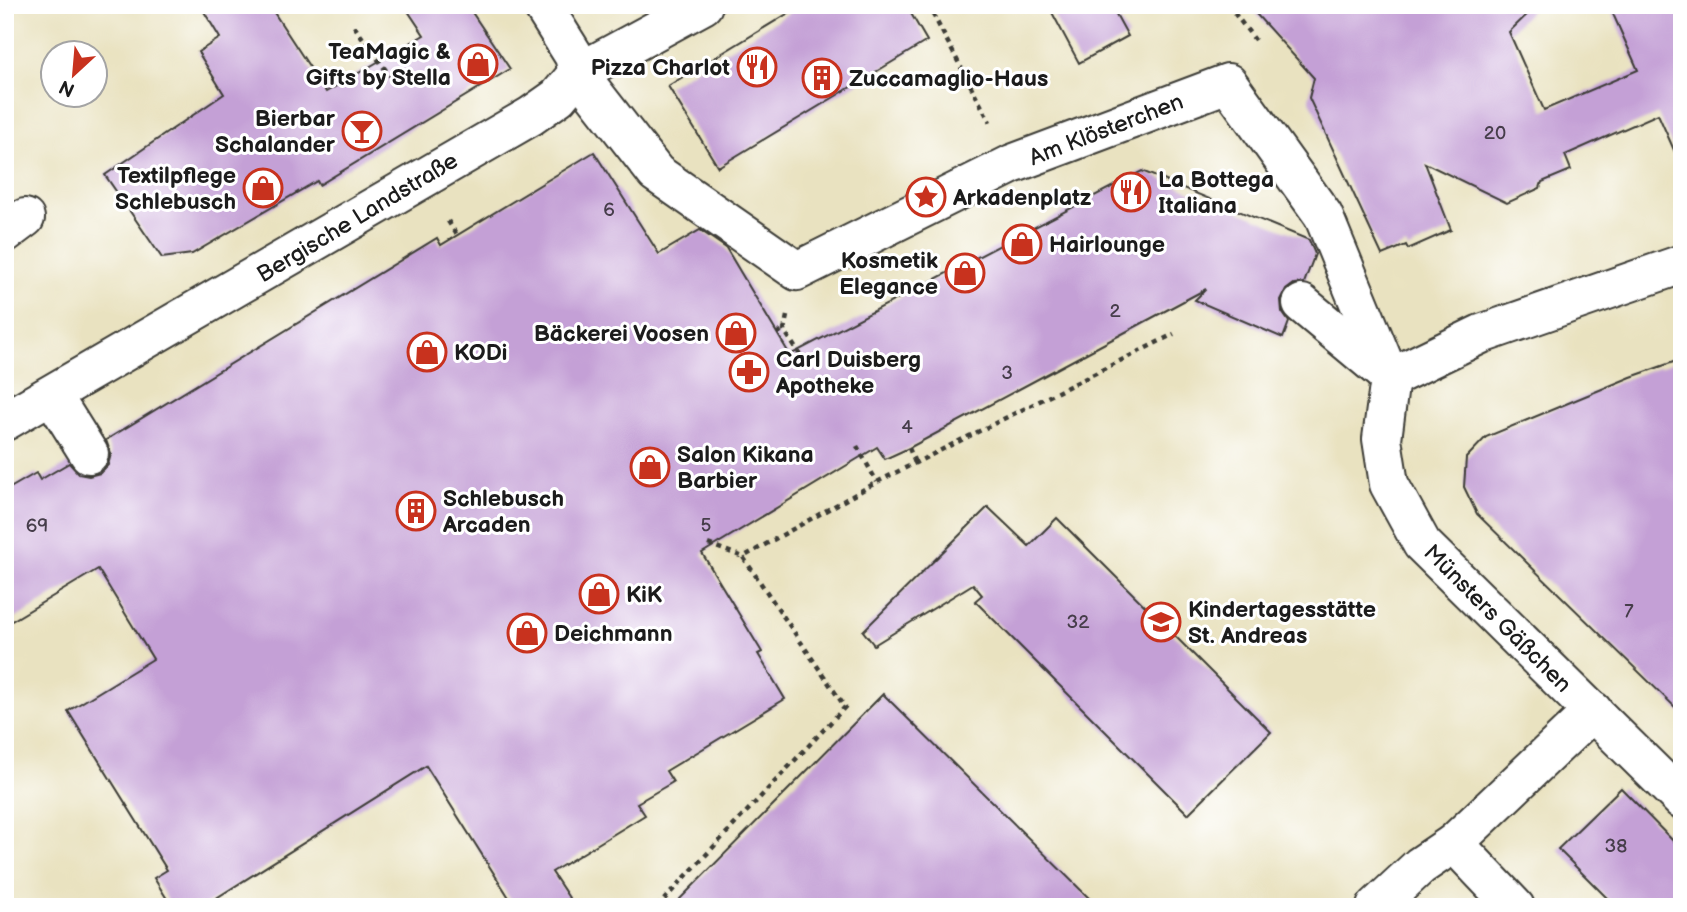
<svg xmlns="http://www.w3.org/2000/svg" width="1687" height="912" font-family="'Balsamiq Sans',sans-serif">
  <rect width="100%" height="100%" fill="#fff"/>
  <filter id="ink" filterUnits="userSpaceOnUse"><feTurbulence type="fractalNoise" baseFrequency=".0143" numOctaves="2"/><feDisplacementMap in="SourceGraphic" scale="14" xChannelSelector="R" yChannelSelector="G"/><feConvolveMatrix kernelMatrix="1 2 1 2 8 2 1 2 1" color-interpolation-filters="sRGB"/></filter>
  <filter id="wash" filterUnits="userSpaceOnUse"><feTurbulence type="fractalNoise" baseFrequency=".00686" numOctaves="4" result="noise"/><feDisplacementMap in="SourceGraphic" scale="28" xChannelSelector="R" yChannelSelector="G"/><feGaussianBlur stdDeviation="1.57" result="paint"/><feColorMatrix in="noise" values="0 0 0 0 0 0 0 0 0 0 0 0 0 0 0 0 0 1.4 0 .05"/><feComposite in="paint" operator="in"/></filter>
  <g filter="url(#wash)">
    <rect width="100%" height="100%" fill="#e9e2c0"/>
    <g id="blocks">
      <g fill="#c4a0d6">
        <path d="M200,5H269L326,92L424,35L404,5H467L510,69L319,185L317,181L192,254L162,258L105,175L224,94L198,52L220,38Z"/>
        <path d="M802,5H906L927,41L718,167L668,86Z"/>
        <path d="M1048,5H1111L1128,36L1079,63Z"/>
        <path d="M1248,5H1537L1509,32L1544,110L1638,70L1609,5H1682V168L1658,114L1565,155L1571,170L1542,182L1540,188L1507,203L1425,163L1451,230L1408,249L1406,245L1382,255L1309,98L1314,78Z"/>
        <path d="M594,152L659,254L700,230L726,248L790,355L1142,171L1309,240L1315,254L1304,283L1294,284L1286,290L1281,300L1282,312L1289,322L1283,338L1195,300L1206,289L909,448L885,459L877,447L702,553L762,652L758,654L785,699L666,771L673,782L637,803L645,815L552,872L575,907H515L426,766L202,907H172L154,878L167,870L68,711L153,659L98,569L5,625V491L36,473L40,480L69,463L79,474L89,476L100,473L108,465L111,454L106,440L437,238L441,245Z"/>
        <path d="M1682,359V714L1477,514L1464,487L1466,458L1486,437L1631,377Z"/>
        <path d="M988,507L1029,546L1057,518L1271,732L1188,814L975,601L982,595L973,584L874,645L863,631Z"/>
        <path d="M883,694L1098,907H672Z"/>
        <path d="M1621,788L1682,850V907H1616L1558,849Z"/>
      </g>
    </g>
  </g>
  <g filter="url(#ink)">
    <use href="#blocks" fill-opacity="0" stroke="#3b3a35" stroke-width="2"/>
    <g fill="none" stroke-linecap="round" stroke-linejoin="round">
      <defs>
        <g id="minor">
          <path d="M542,5L574,56L578,73L656,173L797,271L1012,164L1228,83L1323,215L1390,378"/>
          <path d="M5,233L25,218"/>
          <path d="M1302,304L1386,374"/>
          <path d="M1390,378L1382,439L1389,484L1422,544L1682,800"/>
          <path d="M1390,378L1481,334L1682,264"/>
          <path d="M52,395L89,454"/>
          <path d="M5,421L531,116L558,97L578,73L703,5"/>
          <path d="M1376,907L1420,866L1454,843"/>
          <path d="M1515,907L1454,843L1593,711"/>
        </g>
      </defs>
      <use href="#minor" stroke="#3b3a35" stroke-width="42"/>
      <g stroke="#3b3a35" stroke-width="4.5" stroke-dasharray="5 5" stroke-linecap="butt">
        <path d="M928,5L990,122"/>
        <path d="M1228,5L1255,40"/>
        <path d="M354,26L390,76"/>
        <path d="M448,221L457,235"/>
        <path d="M787,316L784,330L800,355"/>
        <path d="M777,333L784,330"/>
        <path d="M857,446L877,482"/>
        <path d="M909,448L915,463"/>
        <path d="M708,544L743,557"/>
        <path d="M657,907L845,707L743,557L877,482L1174,334"/>
      </g>
      <use href="#minor" stroke="#fff" stroke-width="38"/>
    </g>
  </g>
  <defs>
    <symbol id="shop-ring" viewBox="-11 -11 22 22"><circle r="9.5" fill="#fff" stroke="#c8321e" stroke-width="1.5"/><path d="M-5-2.5h2.3a2.7 3.5 0 0 1 5.4 0H5L5.5 6h-11ZM-1.5-2.5h3a1.5 2.3 0 0 0-3 0Z" fill="#c8321e"/></symbol>
    <symbol id="restaurant-ring" viewBox="-11 -11 22 22"><circle r="9.5" fill="#fff" stroke="#c8321e" stroke-width="1.5"/><path d="M-5-6h1v4h1v-4h1v4h1v-4h1v5L-1.5 .5V6h-2V.5L-5-1ZM5-6V6H3V1.5H1.5Q1.5-4 5-6Z" fill="#c8321e"/></symbol>
    <symbol id="building-ring" viewBox="-11 -11 22 22"><circle r="9.5" fill="#fff" stroke="#c8321e" stroke-width="1.5"/><path d="M-4-6H4V6H1V3H-1V6H-4ZM-2.5-4.3h1.7v1.8h-1.7ZM.8-4.3h1.7v1.8H.8ZM-2.5-1h1.7V.8h-1.7ZM.8-1h1.7V.8H.8Z" fill="#c8321e"/></symbol>
    <symbol id="bar-ring" viewBox="-11 -11 22 22"><circle r="9.5" fill="#fff" stroke="#c8321e" stroke-width="1.5"/><path d="M-6-5H6L.8 .8V4.5H3.5V6h-7V4.5H-.8V.8Z" fill="#c8321e"/></symbol>
    <symbol id="sight-ring" viewBox="-11 -11 22 22"><circle r="9.5" fill="#fff" stroke="#c8321e" stroke-width="1.5"/><path d="M0-6L1.8-2.2L6-1.7L2.9 1.2L3.7 5.4L0 3.3L-3.7 5.4L-2.9 1.2L-6-1.7L-1.8-2.2Z" fill="#c8321e"/></symbol>
    <symbol id="pharmacy-ring" viewBox="-11 -11 22 22"><circle r="9.5" fill="#fff" stroke="#c8321e" stroke-width="1.5"/><path d="M-2-6h4v4h4v4h-4v4h-4v-4h-4v-4h4Z" fill="#c8321e"/></symbol>
    <symbol id="school-ring" viewBox="-11 -11 22 22"><circle r="9.5" fill="#fff" stroke="#c8321e" stroke-width="1.5"/><path d="M0-5L7-2L0 1L-7-2ZM-4 1L0 2.5L4 1V4Q0 6-4 4Z" fill="#c8321e"/></symbol>
  </defs>
  <g fill-rule="evenodd">
    <use href="#shop-ring" x="456" y="42" width="44" height="44"/>
    <use href="#restaurant-ring" x="735" y="45" width="44" height="44"/>
    <use href="#building-ring" x="800" y="56" width="44" height="44"/>
    <use href="#bar-ring" x="340" y="109" width="44" height="44"/>
    <use href="#shop-ring" x="241" y="166" width="44" height="44"/>
    <use href="#restaurant-ring" x="1109" y="170" width="44" height="44"/>
    <use href="#sight-ring" x="904" y="175" width="44" height="44"/>
    <use href="#shop-ring" x="1000" y="222" width="44" height="44"/>
    <use href="#shop-ring" x="943" y="251" width="44" height="44"/>
    <use href="#shop-ring" x="714" y="311" width="44" height="44"/>
    <use href="#shop-ring" x="405" y="330" width="44" height="44"/>
    <use href="#pharmacy-ring" x="727" y="350" width="44" height="44"/>
    <use href="#shop-ring" x="628" y="445" width="44" height="44"/>
    <use href="#building-ring" x="394" y="489" width="44" height="44"/>
    <use href="#shop-ring" x="577" y="572" width="44" height="44"/>
    <use href="#school-ring" x="1139" y="600" width="44" height="44"/>
    <use href="#shop-ring" x="505" y="611" width="44" height="44"/>
  </g>
  <g text-anchor="middle" stroke-width="6" stroke-linejoin="round" paint-order="stroke">
    <g font-size="19" fill="#463d4a">
      <text x="1495" y="139">20</text>
      <text x="609" y="216">6</text>
      <text x="1115" y="317">2</text>
      <text x="1007" y="379">3</text>
      <text x="907" y="433">4</text>
      <text x="706" y="531">5</text>
      <text x="37" y="532">69</text>
      <text x="1629" y="617">7</text>
      <text x="1078" y="628">32</text>
      <text x="1616" y="852">38</text>
    </g>
    <g font-size="23" font-weight="bold" fill="#1c1c1c" stroke="#fff" text-anchor="start">
      <text x="451" y="59" text-anchor="end">TeaMagic &amp;<tspan x="451" dy="26">Gifts by Stella</tspan></text>
      <text x="730" y="75" text-anchor="end">Pizza Charlot</text>
      <text x="849" y="86">Zuccamaglio-Haus</text>
      <text x="335" y="126" text-anchor="end">Bierbar<tspan x="335" dy="26">Schalander</tspan></text>
      <text x="236" y="183" text-anchor="end">Textilpflege<tspan x="236" dy="26">Schlebusch</tspan></text>
      <text x="1158" y="187">La Bottega<tspan x="1158" dy="26">Italiana</tspan></text>
      <text x="953" y="205">Arkadenplatz</text>
      <text x="1049" y="252">Hairlounge</text>
      <text x="938" y="268" text-anchor="end">Kosmetik<tspan x="938" dy="26">Elegance</tspan></text>
      <text x="709" y="341" text-anchor="end">Bäckerei Voosen</text>
      <text x="454" y="360">KODi</text>
      <text x="776" y="367">Carl Duisberg<tspan x="776" dy="26">Apotheke</tspan></text>
      <text x="677" y="462">Salon Kikana<tspan x="677" dy="26">Barbier</tspan></text>
      <text x="443" y="506">Schlebusch<tspan x="443" dy="26">Arcaden</tspan></text>
      <text x="626" y="602">KiK</text>
      <text x="1188" y="617">Kindertagesstätte<tspan x="1188" dy="26">St. Andreas</tspan></text>
      <text x="554" y="641">Deichmann</text>
    </g>
    <g font-size="23" fill="#1c1c1c" stroke="#fff">
      <text transform="translate(1106 129) rotate(-21)" y="8">Am Klösterchen</text>
      <text transform="translate(357 217) rotate(-31)" y="8">Bergische Landstraße</text>
      <text transform="translate(1498 618) rotate(45)" y="8">Münsters Gäßchen</text>
    </g>
  </g>
  <rect width="1687" height="912" fill="none" stroke="#fff" stroke-width="28"/>
  <g transform="translate(74 74) rotate(206)"><circle r="33" fill="#ffffff" stroke="#a4a4a4" stroke-width="2"/>
  <path d="M0-5L12 26L0 18L-12 26Z" fill="#c8321e"/>
  <text y="-10" font-size="19" font-weight="bold" text-anchor="middle" fill="#1c1c1c">N</text>
  </g>
</svg>
